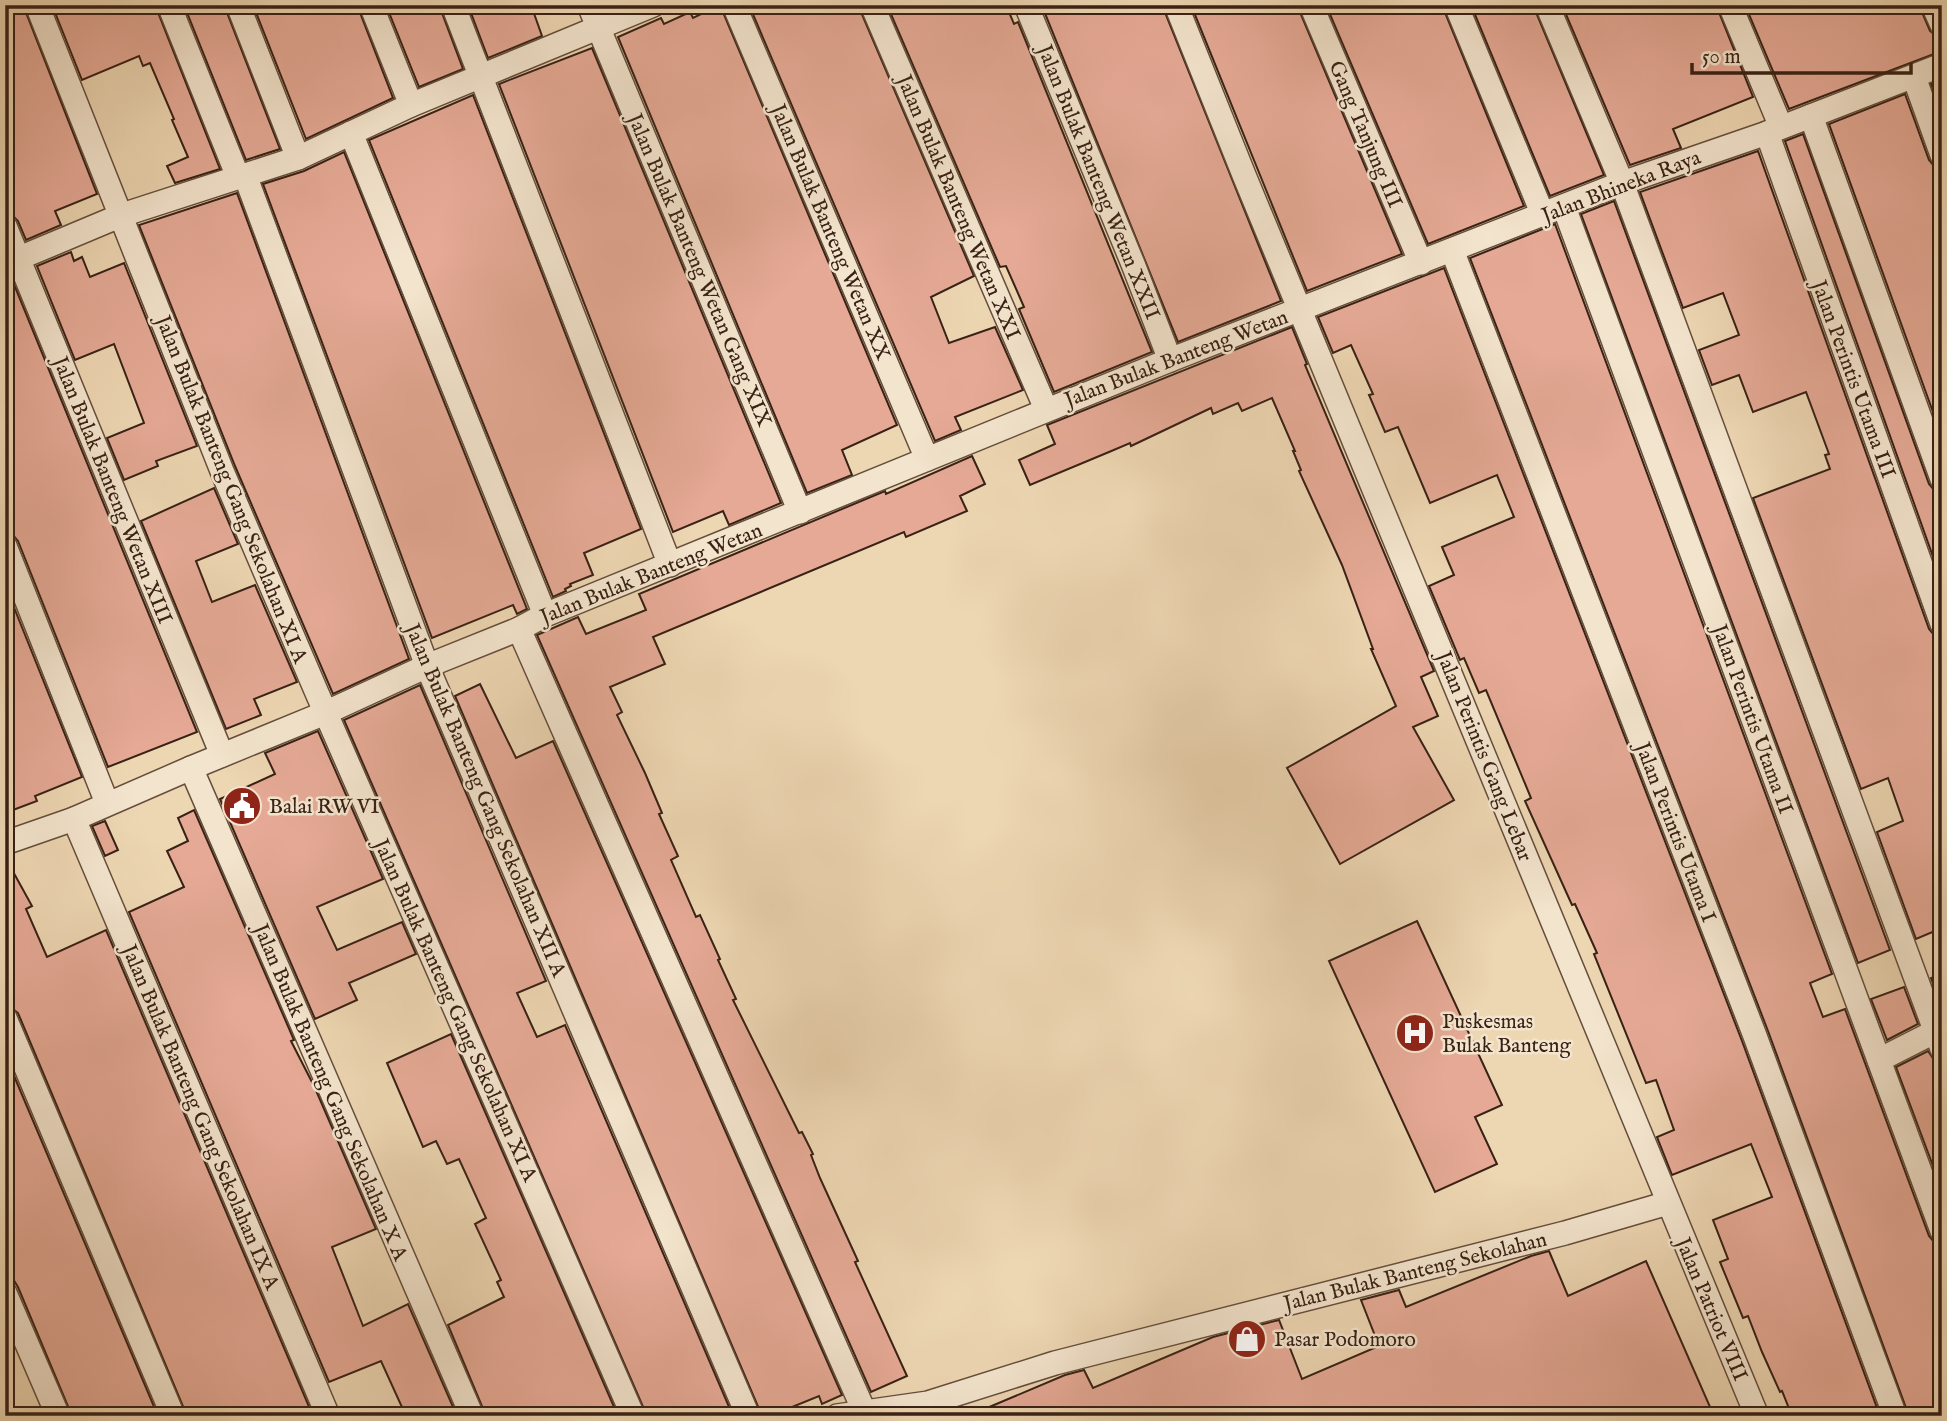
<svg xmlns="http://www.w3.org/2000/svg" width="1947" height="1421" font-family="'IM FELL English',serif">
  <rect width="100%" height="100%" fill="#edd6b2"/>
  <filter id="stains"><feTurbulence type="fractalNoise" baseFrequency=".00286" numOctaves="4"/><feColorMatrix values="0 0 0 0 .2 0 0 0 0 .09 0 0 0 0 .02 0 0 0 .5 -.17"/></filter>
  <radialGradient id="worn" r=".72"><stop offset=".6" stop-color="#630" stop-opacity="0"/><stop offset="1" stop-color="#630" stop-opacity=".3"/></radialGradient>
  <g fill="#e5a995" stroke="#382115" stroke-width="2">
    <path d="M5,5H23L97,194L55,211L61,225L26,240L18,221L10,213L5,201Z"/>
    <path d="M52,5H155L220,169L175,183L167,166L188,157L172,120L174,119L150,63L143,66L139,56L82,80Z"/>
    <path d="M184,5H224L280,149L246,160Z"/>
    <path d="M253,5H357L393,98L306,139Z"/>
    <path d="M386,5H439L463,69L419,87Z"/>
    <path d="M468,5H531L542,36L488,58Z"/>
    <path d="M720,5L897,425L842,450L852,475L807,493L618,37L661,18L664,24L690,12L693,18Z"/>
    <path d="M749,5H858L974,276L931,297L949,343L995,327L1023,390L955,417L961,430L935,441Z"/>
    <path d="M887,5H1006L1014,24L1018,22L1152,352L1054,392L1019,309L1024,307L1006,266L1000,267Z"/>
    <path d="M1057,5H1162L1281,301L1178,342L1044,11Z"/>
    <path d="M1191,5H1297L1402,254L1307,291Z"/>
    <path d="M1326,5H1442L1524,206L1428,244Z"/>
    <path d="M1471,5H1533L1604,175L1550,196Z"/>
    <path d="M1562,5H1716L1753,97L1673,129L1681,148L1630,165Z"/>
    <path d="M1745,5H1919L1930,31L1940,39L1942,51L1789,109Z"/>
    <path d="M592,48L781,503L729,525L723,511L673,532L499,84Z"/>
    <path d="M1942,80V113L1931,84Z"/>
    <path d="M1905,94L1929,160L1934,166L1942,169V437L1829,124Z"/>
    <path d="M473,95L641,529L584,553L593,575L570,584L571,586L565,589L566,591L553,597L369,140Z"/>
    <path d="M1803,134L1929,484L1934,490L1942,493V582L1785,141Z"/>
    <path d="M1758,151L1929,629L1934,635L1942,638V928L1916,939L1877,832L1903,821L1888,778L1861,789L1753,498L1830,469L1825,455L1829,454L1806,392L1753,412L1739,375L1712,385L1699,350L1739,335L1723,293L1683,308L1640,192Z"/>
    <path d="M344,152L527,609L517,614L513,605L432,638L263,184L304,171Z"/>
    <path d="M237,193L409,659L333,694L235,466L139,225Z"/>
    <path d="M1614,201L1890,950L1858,963L1581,214Z"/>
    <path d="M1555,224L1832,974L1810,983L1823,1017L1845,1009L1929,1236L1934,1242L1942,1245V1416H1909L1768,1031L1470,258Z"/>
    <path d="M71,252L74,261L82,257L90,277L124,263L197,446L156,461L158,466L124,480L107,438L144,423L114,344L75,360L37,266Z"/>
    <path d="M1444,268L1742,1041L1880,1416H1792L1782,1391L1780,1392L1762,1352L1748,1316L1743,1318L1720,1262L1728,1259L1713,1220L1772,1197L1751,1144L1672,1175L1657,1137L1674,1130L1656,1080L1646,1083L1594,954L1597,953L1575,904L1572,905L1525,801L1531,798L1486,690L1479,693L1464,658L1460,660L1429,586L1454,575L1442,547L1514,517L1497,475L1430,503L1398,427L1385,432L1369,395L1373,394L1351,345L1333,353L1318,317Z"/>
    <path d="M11,277L197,732L108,767L18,541L13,535L5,532V280Z"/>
    <path d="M1292,327L1307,364L1305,365L1434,671L1421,677L1438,716L1413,727L1454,800L1340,864L1287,768L1396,706L1371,649H1373L1342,565L1299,471L1301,470L1293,451H1295L1272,398L1242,411L1238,403L1213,414L1211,408L1131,446L1130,443L1109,452L1030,485L1019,460L1055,444L1047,425Z"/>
    <path d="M972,456L985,484L960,496L967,511L906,537L904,532L653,637L665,664L610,687L622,712L617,715L645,773L662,813L659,814L678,856L671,860L696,917L700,915L720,959L718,960L736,999L733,1000L799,1133L802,1132L813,1154L811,1155L820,1178L858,1261L855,1262L907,1376L871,1392L537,635L578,617L586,634L646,610L639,594L885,491L886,494Z"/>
    <path d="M214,488L238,544L196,561L212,602L255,585L297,682L254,699L261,715L226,729L141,521Z"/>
    <path d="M5,585L82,777L35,796L37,801L5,813Z"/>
    <path d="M480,684L516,758L553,741L842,1395L822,1404L819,1396L770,1416H762L455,696Z"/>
    <path d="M420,685L546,981L517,993L537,1037L565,1025L733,1416H647L344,720Z"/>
    <path d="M318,731L383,879L317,907L337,950L402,922L416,954L349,983L357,1000L315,1019L220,799L275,774L265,753Z"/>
    <path d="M194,810L294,1040L291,1041L315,1088L376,1229L332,1247L363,1326L408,1304L457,1416H406L381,1361L329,1382L129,912L184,887L167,851L188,841L178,818Z"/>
    <path d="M105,821L118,850L105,856L92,826Z"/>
    <path d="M5,857L32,906L26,909L47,957L106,930L313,1416H187L18,1013L8,1005L5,997Z"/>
    <path d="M1417,921L1502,1105L1475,1117L1497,1164L1435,1192L1329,961Z"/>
    <path d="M1942,974V1008L1931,978Z"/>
    <path d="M1904,987L1918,1024L1887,1040L1871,999Z"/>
    <path d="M451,1034L618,1416H486L448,1325L504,1297L497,1282L501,1280L475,1224L486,1218L459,1159L447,1164L436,1141L423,1147L387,1063Z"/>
    <path d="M1928,1051L1934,1060L1942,1063V1190L1896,1067Z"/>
    <path d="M9,1064L158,1416H72L18,1287L5,1266V1065Z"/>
    <path d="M1549,1251L1568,1296L1646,1261L1714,1416H968L1065,1375L1084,1370L1093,1388L1213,1337L1279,1320L1302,1379L1379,1346L1361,1300L1399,1290L1406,1307L1531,1256Z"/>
  </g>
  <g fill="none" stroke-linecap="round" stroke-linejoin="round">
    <defs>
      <g id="minor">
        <path d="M37,5L222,471L317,693L633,1416"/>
        <path d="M169,5L238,177"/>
        <path d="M238,5L298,158"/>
        <path d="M371,5L411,105"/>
        <path d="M453,5L670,565"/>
        <path d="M589,5L800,512"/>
        <path d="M734,5L927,459"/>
        <path d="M872,5L1046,409"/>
        <path d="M1026,5L1133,264L1170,360"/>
        <path d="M1176,5L1244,175L1757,1416"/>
        <path d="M1311,5L1421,263"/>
        <path d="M1456,5L1543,215"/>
        <path d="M1547,5L1622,183L1942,1049"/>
        <path d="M1730,5L1781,127"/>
        <path d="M1933,5L1942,25"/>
        <path d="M1914,77L1942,155"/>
        <path d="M1811,116L1942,479"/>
        <path d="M351,133L545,615"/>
        <path d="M1767,133L1942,624"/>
        <path d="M245,175L427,666L748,1416"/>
        <path d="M1564,207L1942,1231"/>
        <path d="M5,226L222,755"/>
        <path d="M1452,250L1755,1036L1895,1416"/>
        <path d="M5,264L122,215L298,158L411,105L653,5"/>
        <path d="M5,546L107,803"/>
        <path d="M519,629L864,1411"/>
        <path d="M191,768L472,1416"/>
        <path d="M74,819L328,1416"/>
        <path d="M5,843L74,819L191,768L325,713L427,666L519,629L545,615L1170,360L1622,183L1767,133L1942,65"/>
        <path d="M5,1018L173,1416"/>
        <path d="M1879,1060L1942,1028"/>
        <path d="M5,1293L58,1416"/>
        <path d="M837,1416L928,1403L1055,1363L1565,1233L1668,1203"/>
      </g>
    </defs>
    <use href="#minor" stroke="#654e3c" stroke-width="26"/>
    <use href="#minor" stroke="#f3e4cd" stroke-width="23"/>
  </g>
  <defs>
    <symbol id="civic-disc" viewBox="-11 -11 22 22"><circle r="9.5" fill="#8f2418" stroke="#f3e4cd"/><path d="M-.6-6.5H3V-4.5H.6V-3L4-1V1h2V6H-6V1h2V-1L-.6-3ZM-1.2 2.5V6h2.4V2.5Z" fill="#fff"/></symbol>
    <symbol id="hospital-disc" viewBox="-11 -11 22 22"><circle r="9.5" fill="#8f2418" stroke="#f3e4cd"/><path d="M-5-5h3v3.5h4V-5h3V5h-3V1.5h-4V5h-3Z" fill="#fff"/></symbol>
    <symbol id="shop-disc" viewBox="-11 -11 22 22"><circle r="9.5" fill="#8f2418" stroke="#f3e4cd"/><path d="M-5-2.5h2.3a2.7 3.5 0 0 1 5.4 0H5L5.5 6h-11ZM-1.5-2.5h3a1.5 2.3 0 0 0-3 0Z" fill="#fff"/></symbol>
  </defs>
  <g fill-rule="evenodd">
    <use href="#civic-disc" x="220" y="784" width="44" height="44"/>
    <use href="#hospital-disc" x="1393" y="1011" width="44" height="44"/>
    <use href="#shop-disc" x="1225" y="1317" width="44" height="44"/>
  </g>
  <g text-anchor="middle" stroke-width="5" stroke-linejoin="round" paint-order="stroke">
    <g font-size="21" fill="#382115" stroke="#f3e4cd">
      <text transform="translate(1366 134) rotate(67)" y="7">Gang Tanjung III</text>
      <text transform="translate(1099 182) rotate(68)" y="7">Jalan Bulak Banteng Wetan XXII</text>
      <text transform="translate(1621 186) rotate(-21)" y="7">Jalan Bhineka Raya</text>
      <text transform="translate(959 207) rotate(67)" y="7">Jalan Bulak Banteng Wetan XXI</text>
      <text transform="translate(831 232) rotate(67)" y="7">Jalan Bulak Banteng Wetan XX</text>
      <text transform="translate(700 270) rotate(67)" y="7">Jalan Bulak Banteng Wetan Gang XIX</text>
      <text transform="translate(1176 358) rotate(-21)" y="7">Jalan Bulak Banteng Wetan</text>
      <text transform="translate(1854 379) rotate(70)" y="7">Jalan Perintis Utama III</text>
      <text transform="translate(232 489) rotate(68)" y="7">Jalan Bulak Banteng Gang Sekolahan XI A</text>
      <text transform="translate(113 490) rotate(68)" y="7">Jalan Bulak Banteng Wetan XIII</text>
      <text transform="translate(651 573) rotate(-22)" y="7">Jalan Bulak Banteng Wetan</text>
      <text transform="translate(1753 719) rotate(70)" y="7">Jalan Perintis Utama II</text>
      <text transform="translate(1485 756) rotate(68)" y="7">Jalan Perintis Gang Lebar</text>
      <text transform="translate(486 800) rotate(67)" y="7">Jalan Bulak Banteng Gang Sekolahan XII A</text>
      <text transform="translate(1676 832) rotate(69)" y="7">Jalan Perintis Utama I</text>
      <text transform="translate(456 1010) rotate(66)" y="7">Jalan Bulak Banteng Gang Sekolahan XI A</text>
      <text transform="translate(331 1092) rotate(67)" y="7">Jalan Bulak Banteng Gang Sekolahan X A</text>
      <text transform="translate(201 1117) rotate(67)" y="7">Jalan Bulak Banteng Gang Sekolahan IX A</text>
      <text transform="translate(1415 1271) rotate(-14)" y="7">Jalan Bulak Banteng Sekolahan</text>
      <text transform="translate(1712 1309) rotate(67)" y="7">Jalan Patriot VIII</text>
    </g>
    <g font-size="21" fill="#382115" stroke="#f3e4cd" text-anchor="start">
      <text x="269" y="813">Balai RW VI</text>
      <text x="1442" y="1028">Puskesmas<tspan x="1442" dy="24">Bulak Banteng</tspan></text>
      <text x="1274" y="1346">Pasar Podomoro</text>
    </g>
  </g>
  <rect width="1947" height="1421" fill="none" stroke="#edd6b2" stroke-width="28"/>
  <rect x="7" y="7" width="1933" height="1407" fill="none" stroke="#382115" stroke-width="3.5"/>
  <rect x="14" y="14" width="1919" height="1393" fill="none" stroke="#382115" stroke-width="2"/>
  <path d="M1692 63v10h219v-10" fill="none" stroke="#382115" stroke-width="3.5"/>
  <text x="1702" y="63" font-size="21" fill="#382115" stroke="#f3e4cd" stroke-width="5" paint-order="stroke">50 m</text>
  <rect width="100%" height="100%" filter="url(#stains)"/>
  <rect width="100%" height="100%" fill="url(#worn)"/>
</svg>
